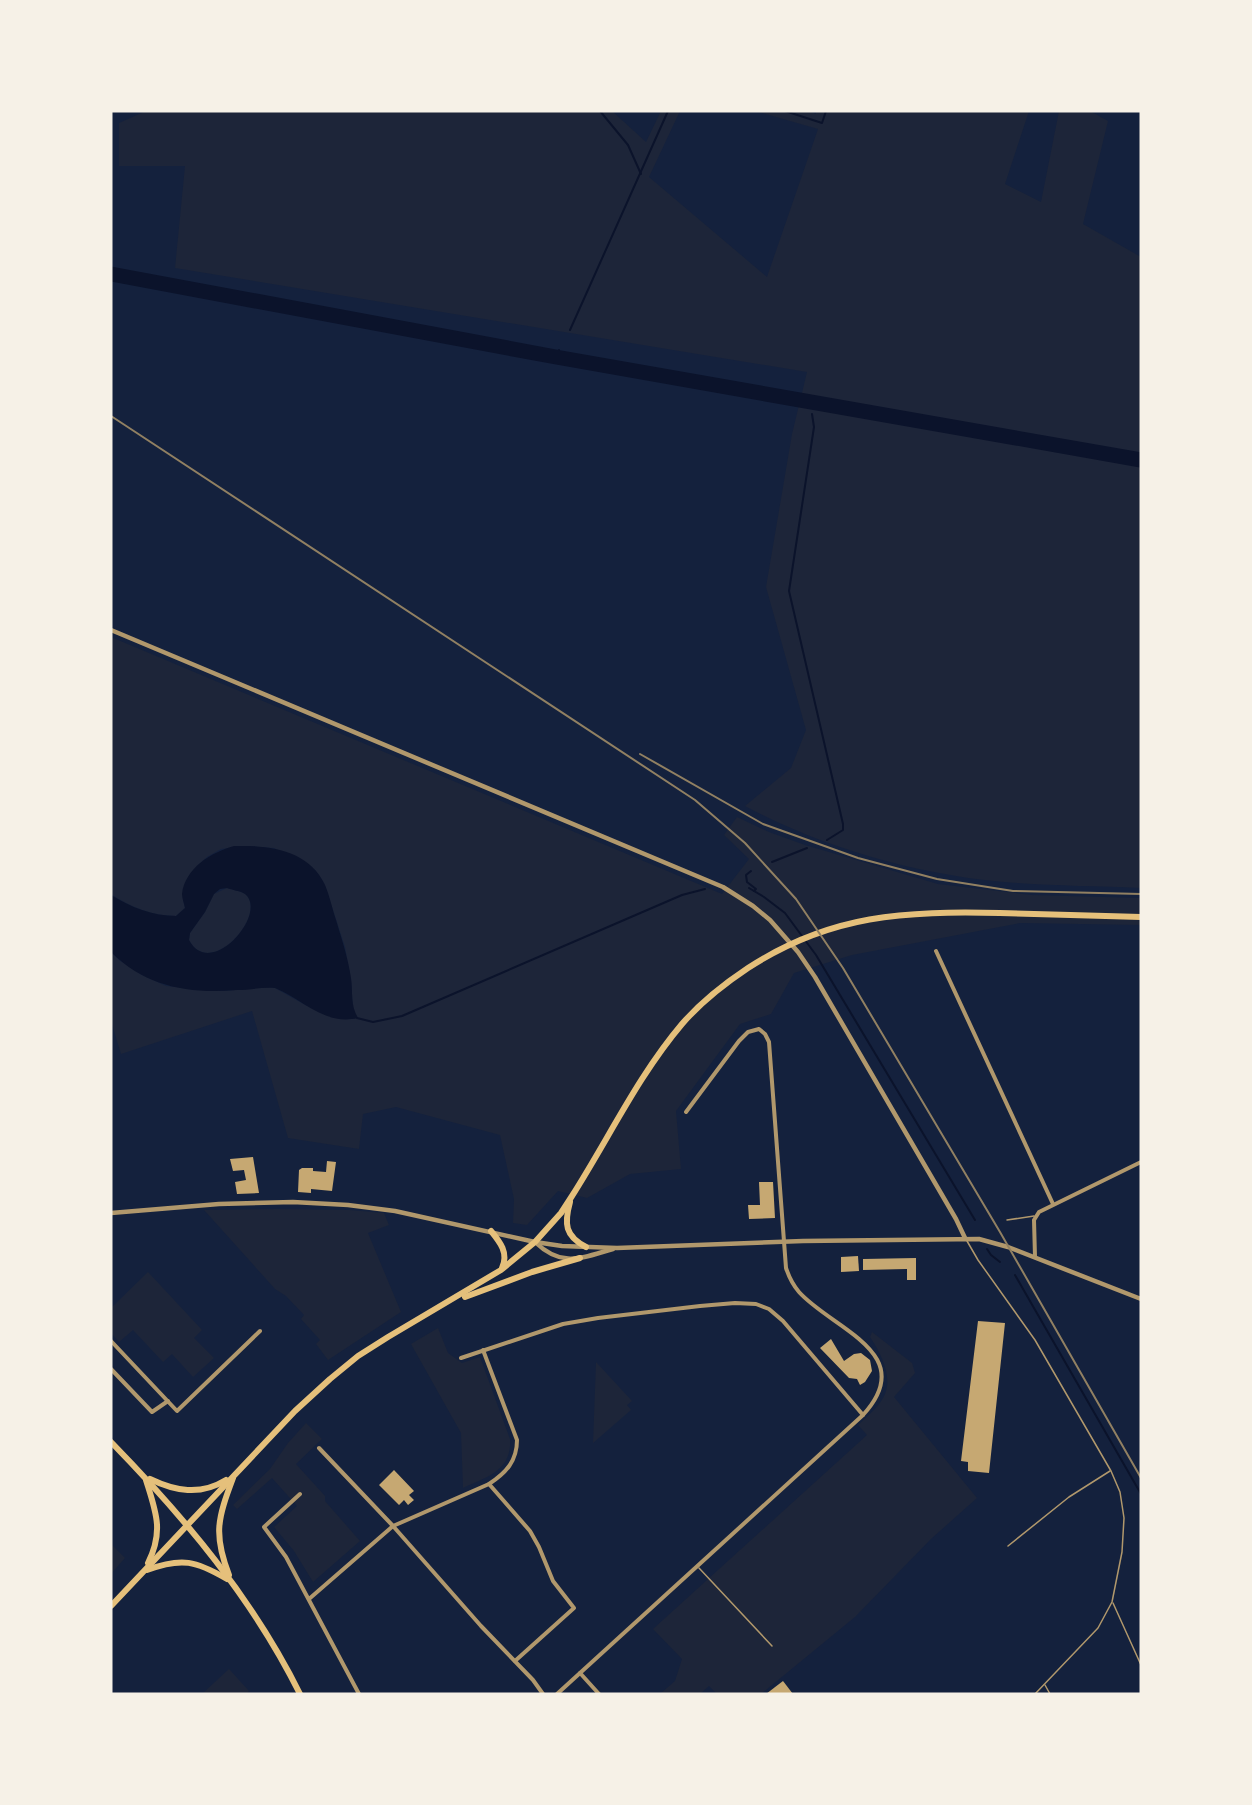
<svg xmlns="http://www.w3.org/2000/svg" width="1252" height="1805" font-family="Georgia,serif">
  <rect width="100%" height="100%" fill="#14213d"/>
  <g fill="#1d2539">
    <path d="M146,111H612L646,142L661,111H680L649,177L767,277L818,129L755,111H809L816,114V111H1029L1005,184L1041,202L1059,111H1090L1108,121L1083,224L1141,257V888C1100,886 1058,886 1017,883C925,877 825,849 745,806L791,768L806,730L766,587L792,434L807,372L175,268L185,166H119V123Z"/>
    <path d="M111,637L722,894L749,859L724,835L737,817L769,832L805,845L938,884L1032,895L1141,898V925L1020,923L852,955L794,973L771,1014L740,1024L676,1111L681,1169L630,1174L587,1198L558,1191L527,1225L513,1223L514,1199L500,1135L396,1107L363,1114L359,1149L288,1138L252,1011L121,1054L111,1021V952L119,960L142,975L166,986L224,991L265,987L275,988L307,1006L353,1009L351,981L345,947L330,901L324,883L315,870L274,848L244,846L221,849L207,857L197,866L183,900L185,908L176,916C153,916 130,907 111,894Z"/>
    <path d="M227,888C232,890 241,891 245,894C269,913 211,981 189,940L190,933L205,912L214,894Z"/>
    <path d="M277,1209L350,1210L384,1213L389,1225L368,1233L401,1312L328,1360L316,1344L320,1340L301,1319L304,1315L286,1296L275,1289L204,1210Z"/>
    <path d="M148,1272L202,1330L194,1338L214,1358L193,1377L172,1354L163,1362L133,1330L119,1342L111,1333V1308Z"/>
    <path d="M438,1328L448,1353L462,1363L480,1357L510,1439C512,1471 487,1477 463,1488L461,1433L411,1344Z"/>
    <path d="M872,1332L912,1363L915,1373L894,1397L977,1498L931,1539L855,1617L761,1694H717L709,1686L700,1694H660L675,1681L682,1659L653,1629L867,1435L858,1425C865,1418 873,1412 879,1404C897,1383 882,1355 870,1337Z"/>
    <path d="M596,1362L632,1401L627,1405L631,1410L593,1443Z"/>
    <path d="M306,1423L322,1439L296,1464L325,1496V1501L360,1541L313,1582L294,1551L274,1527L297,1506L272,1478L237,1509L233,1505L270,1469L288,1443Z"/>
    <path d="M111,1544L125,1558L111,1574Z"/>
    <path d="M229,1669L249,1691L246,1694H202Z"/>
  </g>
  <path fill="#0b132b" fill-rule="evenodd" d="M234,846C269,845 309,850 325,885C330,897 332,908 336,920C342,940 348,958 351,978C353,992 350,1005 358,1018C324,1026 303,999 275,988C262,987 250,990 237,990C189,994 146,987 111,952V895C130,907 153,916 176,916L185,908C184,903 182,898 182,894C185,868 212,852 234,846ZM227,888C232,890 241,891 245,894C269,913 211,981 189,940L190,933L205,912L214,894L220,889Z"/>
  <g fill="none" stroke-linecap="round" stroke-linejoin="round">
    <g stroke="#0b132b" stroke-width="2">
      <path d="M600,111L628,145L641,174"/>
      <path d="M785,111L822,123L826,111"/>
      <path d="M570,330L668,111"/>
      <path d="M556,357L559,350"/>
      <path d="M810,406L811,401"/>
      <path d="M812,414L814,427L789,591L843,824V830L827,840"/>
      <path d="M772,862L807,848"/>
      <path d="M751,871L746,875L747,882L756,889L754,891"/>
      <path d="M749,888L764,897L785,913L816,955L975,1220"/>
      <path d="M357,1018L373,1022L402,1016L682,895L705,889"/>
      <path d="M987,1249L991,1255L1000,1262"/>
      <path d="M1015,1275L1141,1494"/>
    </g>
    <path stroke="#0b132b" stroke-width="15" d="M111,274L556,357L1141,460"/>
  </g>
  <g fill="#c6a872">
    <path d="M253,1157L259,1193L237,1194L235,1182L246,1180L244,1170L233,1171L230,1159Z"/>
    <path d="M327,1161L336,1162L332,1191L311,1189V1193L298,1192L299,1170L302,1168H313V1171L326,1172Z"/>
    <path d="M759,1182H773L775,1218L749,1219L748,1205H760Z"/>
    <path d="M858,1256L859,1271L841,1272V1257Z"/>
    <path d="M916,1258V1280H907V1269L863,1270V1259Z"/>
    <path d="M978,1321L1005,1323L989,1473L968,1471V1462L961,1461Z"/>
    <path d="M831,1339L844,1361L854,1354L861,1353L870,1360L872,1371L865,1382L860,1385L857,1379L849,1378L820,1348Z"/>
    <path d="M394,1470L414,1491L409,1495L414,1500L408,1505L404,1500L399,1505L379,1485Z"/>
    <path d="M783,1681L793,1694H766Z"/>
  </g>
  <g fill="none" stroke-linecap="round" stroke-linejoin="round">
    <g stroke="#b1986c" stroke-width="1.5">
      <path d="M1007,1220L1034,1216"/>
      <path d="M967,1241L978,1260L1035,1340L1111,1471L1120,1492L1124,1518L1122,1552L1112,1602L1098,1628L1035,1694"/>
      <path d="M1008,1546L1069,1497L1110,1471"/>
      <path d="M699,1568L772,1646"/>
      <path d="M1113,1603L1141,1665"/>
      <path d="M1045,1685L1050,1694"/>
    </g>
    <g stroke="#b1986c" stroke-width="4">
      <path d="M936,951L1053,1204"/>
      <path d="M1035,1257L1034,1220L1039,1212L1141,1162"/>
      <path d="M111,1341L177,1411L260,1331"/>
      <path d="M461,1358L563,1324L598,1318L700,1306L735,1303L756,1304L769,1309L783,1321L863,1415"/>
      <path d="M111,1369L152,1412L168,1401"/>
      <path d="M319,1448L393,1526L481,1626L533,1680L543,1694"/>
      <path d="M489,1484L530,1531L539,1547L553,1581L574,1608L515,1661"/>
      <path d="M300,1494L264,1527L286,1557L359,1694"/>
      <path d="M309,1599L393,1526L489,1484C506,1473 517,1461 517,1440L483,1350"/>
      <path d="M580,1673L599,1694"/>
      <path d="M557,1694L863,1415C920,1353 832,1329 799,1292C793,1285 789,1277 786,1268L769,1042L765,1034L759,1029L748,1032L739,1041L686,1112"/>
    </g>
    <g stroke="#b1986c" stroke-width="4.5">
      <path d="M111,630L723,887L753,906L770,920L798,952L815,977L956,1219L965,1238"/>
      <path d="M111,1213L219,1204L293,1202L348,1205L395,1211L535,1242L562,1246L617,1248L803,1241L979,1239L1008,1247L1141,1299"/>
      <path d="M535,1242C562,1268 581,1258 613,1249"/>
    </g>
    <g stroke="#e5c07b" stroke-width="6">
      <path d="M570,1202C564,1224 565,1236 586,1247"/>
      <path d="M491,1231C500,1242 509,1253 502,1268"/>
      <path d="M465,1297L532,1272L580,1258"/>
      <path d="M111,1442C185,1518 253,1599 300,1694"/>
      <path d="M150,1479C175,1491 200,1496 226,1480"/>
      <path d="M146,1480C156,1512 164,1531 148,1563"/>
      <path d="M147,1570C182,1557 196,1561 227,1579"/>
      <path d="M229,1575C213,1534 218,1518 233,1478"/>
      <path d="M111,1606L295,1411L330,1379L358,1356L388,1337L501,1270L535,1242L561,1213L572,1196C609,1138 638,1076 682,1024C701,1002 724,984 748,968C831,914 905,911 1000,913C1047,914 1094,916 1141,917"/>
    </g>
    <g stroke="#918062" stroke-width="2">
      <path d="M111,416L695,800L745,843L796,899L843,968L1000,1232L1141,1478"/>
      <path d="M640,754L763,824L858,858L937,879L1013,891L1141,894"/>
    </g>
  </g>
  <rect width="1252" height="1805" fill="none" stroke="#f6f1e7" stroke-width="225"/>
</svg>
